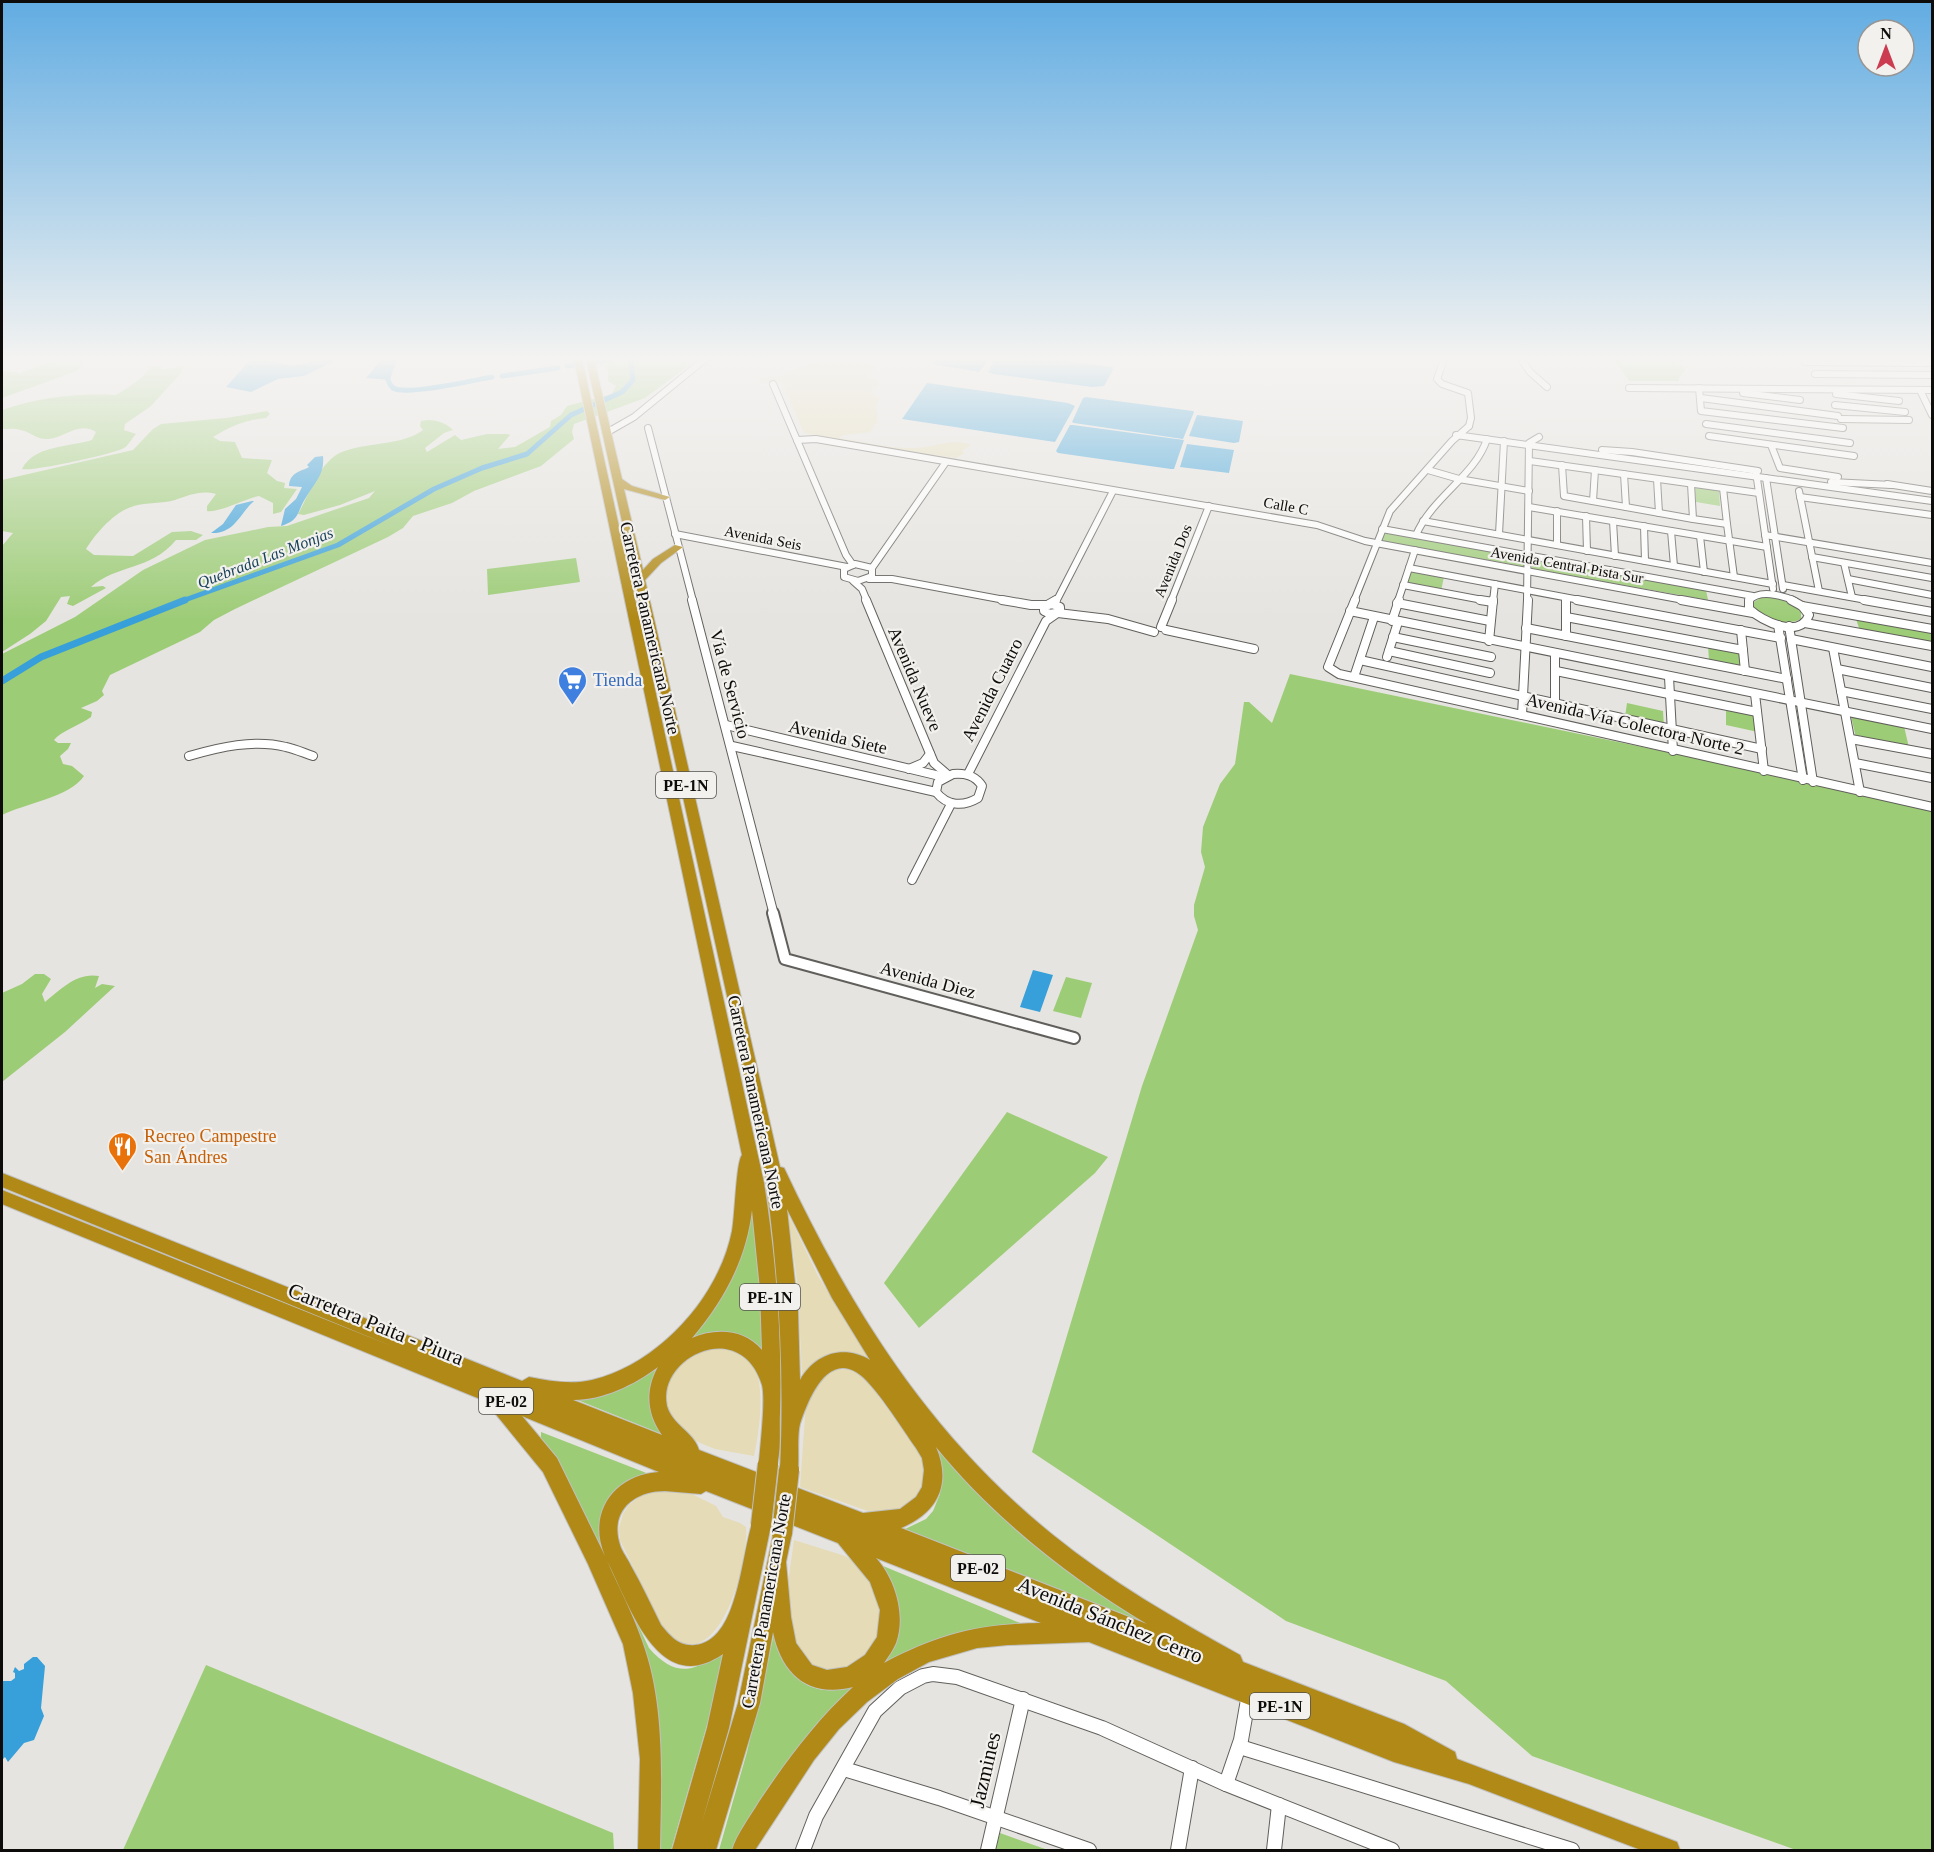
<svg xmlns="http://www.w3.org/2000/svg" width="1934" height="1852" font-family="Georgia,serif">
  <rect width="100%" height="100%" fill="#e6e4e0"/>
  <g fill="#9dcc77">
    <path d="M79,359L84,363L77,371L2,398V371L20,373L56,360Z"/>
    <path d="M604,359H683L691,364L645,398L574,424L572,432L574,439L541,466L474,491L452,503L413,516L403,528L388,537L235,609L214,620L200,632L110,675L102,691L104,695L97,701L81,708L92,712L91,717C80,725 61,731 54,740L58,743H71L68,749L60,756L63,764L72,766L84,776C70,797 24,804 2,815V654L75,617L143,570L205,540L268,527L287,526L369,498L375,491L340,505L304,515L298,514C308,497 315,473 331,459C351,440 398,449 423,430L420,426L421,421C433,418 445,422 453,430L444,433L425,448L427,452L455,435L461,440L487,434H507L510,435L498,449L515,447L550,427L551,421L561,415L567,406L612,394L616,386L608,381V371Z"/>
    <path d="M1614,359H1708L1710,361H1678L1685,370L1679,378V381H1629Z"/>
    <path d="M153,366H159L161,369L183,367L182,372L151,406L125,424L124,430L136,434C132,438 128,446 124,448C114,454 31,472 22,469C34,445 70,447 92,440L96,432C78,421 65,438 48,439C37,440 31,432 21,430C15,428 8,429 2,429V410C40,397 76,393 116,395C124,390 135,383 142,377C147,373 147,369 153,366Z"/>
    <path d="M267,411L270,414L266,418C245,420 231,426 213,437L220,441L235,442L242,458L272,460L267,473L277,481L285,483L284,488L297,489L281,512L273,514V503L259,496C244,499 219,513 207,511V506L216,494C200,490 190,495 175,500C162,504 147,502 134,506C115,511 96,533 86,549L94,555L133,556L172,532L191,531L203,535L196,540H176C150,571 117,564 91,587L103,586L106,588L73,606L67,604L70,596L61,597L46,621L30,634L2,652V546L13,533L2,531V480L133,450L153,429L161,424L226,418Z"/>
    <path d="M1694,486L1719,490L1720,506L1696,502Z"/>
    <path d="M1382,532L1521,555L1525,558L1526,567L1381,541Z"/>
    <path d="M576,558L580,582L488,595L487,569Z"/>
    <path d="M1531,558L1706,590L1708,600L1532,569Z"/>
    <path d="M1410,570L1444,577L1441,591L1406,583Z"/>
    <path d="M1762,597C1776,596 1791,600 1801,611V619C1785,627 1762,620 1753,606L1754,602Z"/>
    <path d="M1856,619L1932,631V644L1860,631Z"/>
    <path d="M1708,645L1740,651L1741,668L1709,661Z"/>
    <path d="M1290,674L1932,807V1850H1796L1532,1756L1446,1681L1286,1621L1032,1452L1142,1086L1198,930L1194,916V905L1205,867L1201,852L1203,827L1220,784L1235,764L1244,702H1249L1272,723Z"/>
    <path d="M1627,703L1663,711L1664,727L1625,717Z"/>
    <path d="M1726,707L1756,713L1758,732L1726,725Z"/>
    <path d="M1851,716L1904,726L1909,748L1856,738Z"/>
    <path d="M35,974H44L51,979L42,994L45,1002C61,989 77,972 99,976L95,988L102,984L115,986L65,1032L2,1082V993L22,984Z"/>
    <path d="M1066,977L1092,983L1081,1018L1053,1011Z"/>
    <path d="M1007,1112L1108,1157L1095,1173L919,1328L884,1283Z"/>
    <path d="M750,1202L758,1248L765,1362C729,1334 727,1322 682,1343L699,1324Z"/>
    <path d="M668,1356L651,1408L653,1418L662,1434L570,1397Z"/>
    <path d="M921,1428L1144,1622L903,1530L926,1519L933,1511L940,1494L939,1454Z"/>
    <path d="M541,1432L649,1474L623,1486L609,1565L541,1439Z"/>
    <path d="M876,1563L1032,1628L880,1668C893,1622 912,1603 876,1563Z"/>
    <path d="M617,1581L649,1648C681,1685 705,1667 732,1638L671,1850H656L658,1835L637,1641Z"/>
    <path d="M774,1634C779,1667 804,1697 842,1689C849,1687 857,1683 864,1680L754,1813L735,1850H719L747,1752Z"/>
    <path d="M206,1665L613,1833L614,1850H123Z"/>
    <path d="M1000,1833L1048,1850H996Z"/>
  </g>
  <g fill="#e5dbb6">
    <path d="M819,359H876L874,370H869L867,377L876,379L879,385L872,390L873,395L880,398L876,405L878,421L870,432L844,435L839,438C866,442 897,451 925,447C940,445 957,438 971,445L962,451L965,453L956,458L934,455L932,457L804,433L782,382H761L758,378L786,375Z"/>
    <path d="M788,1214L818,1276L860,1344L893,1392L837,1354L816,1361L802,1375L798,1288Z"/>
    <path d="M727,1345C734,1350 745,1355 751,1362C767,1382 759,1433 754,1456L715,1449L693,1440L670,1420L664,1390L665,1382L691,1351Z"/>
    <path d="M849,1369L865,1378L924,1459L926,1485L907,1508L876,1514L800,1487L806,1402L811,1386L834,1370Z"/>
    <path d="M656,1491L692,1494L716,1506L723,1517L740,1523L746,1527C749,1564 716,1688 663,1629L620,1540L619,1528L623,1514L629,1505L643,1494Z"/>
    <path d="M794,1540L845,1556L863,1567L880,1588L884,1632L863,1662L832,1673L810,1666L794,1650L786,1598Z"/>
  </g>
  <g fill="#379fd9">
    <path d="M316,359H339L304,376L278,379L251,392L226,387L250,360C279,357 286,374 316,359Z"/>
    <path d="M382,359H397L390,380L366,378Z"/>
    <path d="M936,359H989L979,372L933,364Z"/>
    <path d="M995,359H1051L1112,367L1113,370L1104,386L1092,387L993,374L988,372Z"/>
    <path d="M927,383L1068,403L1075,406L1055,442L902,419Z"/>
    <path d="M1086,397L1193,411L1194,412L1183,439L1074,423L1072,422L1083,398Z"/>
    <path d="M1197,415L1243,421L1239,442L1234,443L1189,436Z"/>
    <path d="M1070,425H1073L1184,440L1174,469H1171L1058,453L1056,451Z"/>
    <path d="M1187,444L1234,450L1229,473L1180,467Z"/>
    <path d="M323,456C325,474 315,482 305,499C297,512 300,520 281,526L285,509L296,499L302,487L289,486C290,472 300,472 309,467L307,465L315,457Z"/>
    <path d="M252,501H254C239,514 235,534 211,533L223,524L236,505Z"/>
    <path d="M1033,970L1053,975L1040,1012L1020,1007Z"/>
    <path d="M33,1657H37L45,1666L41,1708L44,1716L34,1740L24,1743L8,1762L5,1757L2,1760V1681H11L15,1678V1673L13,1672L15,1667L19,1671L24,1669V1664Z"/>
  </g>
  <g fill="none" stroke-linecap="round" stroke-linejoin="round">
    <g stroke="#379fd9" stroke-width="5">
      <path d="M595,362L610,359"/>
      <path d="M567,366L574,365"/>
      <path d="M502,376L558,368"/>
      <path d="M388,380C389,383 391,386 393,388C407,396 474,380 492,377"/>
      <path d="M182,601L338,545L434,489L482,468L527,454L571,415L622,392L633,380L631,359"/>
    </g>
    <path stroke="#379fd9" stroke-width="7" d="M2,681L41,657L185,600"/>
    <defs>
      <g id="minor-far3">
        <path d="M1444,359L1437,379L1442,384L1468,393L1471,418L1469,426"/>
        <path d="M1521,359L1530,372L1547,387"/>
        <path d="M1805,362L1932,363"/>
        <path d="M1815,374L1932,375"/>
        <path d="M773,384L846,555L853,565"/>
        <path d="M1629,388L1932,390"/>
        <path d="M1699,388L1701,411L1843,428"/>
        <path d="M1920,390L1932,415"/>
        <path d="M1743,393L1800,400"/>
        <path d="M1836,394L1899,401"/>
        <path d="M1701,398L1838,416"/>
        <path d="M1835,405L1905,412"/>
        <path d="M1841,419L1909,420"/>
        <path d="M1706,424L1850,443"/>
        <path d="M648,428L693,601"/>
        <path d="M606,433L634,417L705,359"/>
        <path d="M1456,435L1932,501"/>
        <path d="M1709,436L1854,456"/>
        <path d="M797,440L816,439L1317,525L1365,541L1689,601"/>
        <path d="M1771,445L1780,468L1838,477"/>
        <path d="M1602,450L1632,452L1758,471"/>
        <path d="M1530,461L1759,493"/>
        <path d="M1562,465L1564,496L1693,519"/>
        <path d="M1428,470L1459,479L1529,491"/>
        <path d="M1756,472L1773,589"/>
        <path d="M1624,474L1626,507"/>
        <path d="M1766,478L1783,589"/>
        <path d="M1657,479L1659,513"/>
        <path d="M1831,482L1892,485"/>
        <path d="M1691,484L1693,519L1727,524L1723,488"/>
        <path d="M1887,484L1932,491"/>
        <path d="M1799,491L1819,591"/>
        <path d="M1800,497L1932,515"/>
        <path d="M1593,501L1595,470"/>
        <path d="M1529,507L1767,547"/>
        <path d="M1557,511V545"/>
        <path d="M1586,516L1587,551"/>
        <path d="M1423,521L1773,584"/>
        <path d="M1613,521L1615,556"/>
        <path d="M1727,524L1734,577"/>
        <path d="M1644,526L1645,561"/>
        <path d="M1382,529L1753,596"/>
        <path d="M1671,531L1674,566"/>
        <path d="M675,534L847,567"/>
        <path d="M1499,534L1504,441"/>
        <path d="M1416,535C1433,496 1475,476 1487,439"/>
        <path d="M1765,535L1932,563"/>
        <path d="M1700,536L1704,572"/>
        <path d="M1812,557L1932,578"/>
        <path d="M1844,563L1852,597"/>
        <path d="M855,564L872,568V576L858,581L844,577V569Z"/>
        <path d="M872,568L946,462"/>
        <path d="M1409,568L1585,601"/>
        <path d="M869,579H892L1010,601"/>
        <path d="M1848,579L1932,595"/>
        <path d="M853,581L862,589L867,601"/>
        <path d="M1403,585L1488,601"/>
        <path d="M1783,585L1872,601"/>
        <path d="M1566,598V601"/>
        <path d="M1053,601L1058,598L1113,491"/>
        <path d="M1171,601L1209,506"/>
        <path d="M1354,601L1390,511L1452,441L1469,426"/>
        <path d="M1398,601L1415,550"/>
        <path d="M1493,601L1495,584"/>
        <path d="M1527,601L1529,443L1539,437"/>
        <path d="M1749,601C1759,589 1781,595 1795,601"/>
      </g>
      <g id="minor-far2">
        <path d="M692,600L774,915"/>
        <path d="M866,600L934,763L948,775"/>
        <path d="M1002,600L1031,605H1047"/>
        <path d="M1355,600L1328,667L1339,674L1932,807"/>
        <path d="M1480,600L1493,602"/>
        <path d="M1566,600V636"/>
        <path d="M1577,600L1781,638"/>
        <path d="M1681,600L1753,613"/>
        <path d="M1749,600V609C1762,621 1800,640 1809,615L1802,606L1791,600"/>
        <path d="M1864,600L1932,612"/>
        <path d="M1397,603L1490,621"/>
        <path d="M1049,604L1056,600"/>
        <path d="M1052,604L1060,607V612L1050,614L1044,611V606Z"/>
        <path d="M1802,606L1932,629"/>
        <path d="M1350,611L1932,729"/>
        <path d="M1058,613L1108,619L1154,632"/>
        <path d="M1566,617L1743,650"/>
        <path d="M1392,621L1399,600"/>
        <path d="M1805,623L1932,646"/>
        <path d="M1778,625L1803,780"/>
        <path d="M1789,626L1813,782"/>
        <path d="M1161,627L1172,600"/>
        <path d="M1526,628L1787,679"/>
        <path d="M1166,630L1254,649"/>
        <path d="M1741,630L1745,671"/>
        <path d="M1393,637L1491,657"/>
        <path d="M1791,639L1932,667"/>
        <path d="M1489,641L1493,600"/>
        <path d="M1833,648L1860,792"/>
        <path d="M1389,651L1490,673"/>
        <path d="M1555,654V702"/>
        <path d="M1387,657L1398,622"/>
        <path d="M1360,660L1762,749"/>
        <path d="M1837,669L1932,688"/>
        <path d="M1556,671L1757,712"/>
        <path d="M1354,677L1374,617"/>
        <path d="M1669,677L1673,751"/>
        <path d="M1841,691L1932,709"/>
        <path d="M1755,694L1764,771"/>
        <path d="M1522,715L1528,600"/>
        <path d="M726,725L944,777"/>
        <path d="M1851,739L1932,754"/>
        <path d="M732,746L936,792"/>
        <path d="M189,756C220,747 254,739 286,747C295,749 304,753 313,756"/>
        <path d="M1855,763L1932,778"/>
        <path d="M909,769L923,763L930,754"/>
        <path d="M953,774C965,773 975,775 982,786L978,798C963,807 947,806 936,792L938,782Z"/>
        <path d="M968,774L1046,621L1056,614"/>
        <path d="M912,880L951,804"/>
      </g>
      <path id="minor-far1" d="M773,913L785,959L1074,1038"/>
      <g id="minor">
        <path d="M1240,1747L1572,1850"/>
        <path d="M844,1769L939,1798L1089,1850"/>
        <path d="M1226,1784L1241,1740L1249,1694"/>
        <path d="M803,1850L816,1816L875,1711L900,1688L923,1676L933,1674L957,1677L1102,1728L1226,1784L1392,1850"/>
        <path d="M988,1850L1023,1699"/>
        <path d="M1178,1850L1192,1768"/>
        <path d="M1274,1850L1279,1805"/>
      </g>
      <path id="highway" d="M574,359H582L764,1183C776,1259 782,1335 780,1412C779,1430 782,1454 775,1471L768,1473L761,1471L759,1464C760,1446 766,1400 762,1385C741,1316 656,1357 667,1406C672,1425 694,1432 699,1450L863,1513L900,1509L916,1497L922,1487L924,1470L922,1458L916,1448C903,1430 873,1381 856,1372C825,1354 807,1403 800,1424C797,1435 799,1458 798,1470L796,1477L789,1479L782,1477L780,1470C785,1364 778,1259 762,1154L586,359H594L622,479L632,486L670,497L665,500L624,489L643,570L653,559L675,545L683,547L661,563L645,580L780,1167L784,1168C851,1310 929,1435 1053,1535C1111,1582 1175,1619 1240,1655L1243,1662L1404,1724L1455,1752L1457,1759L1677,1842L1680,1850H1641L1469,1784L1394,1762L1089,1642L1008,1645L977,1648L929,1662L898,1679L867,1702L839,1729L814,1760L755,1850H732C737,1834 750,1817 759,1802C787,1760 816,1721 853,1687C809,1698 782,1675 773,1632L760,1703L716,1850H672L707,1728L723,1654C658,1699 630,1605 607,1561C619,1588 633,1614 642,1641C666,1706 661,1783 660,1850H638L640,1759L633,1693L623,1644L588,1564L543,1472L485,1401L2,1204V1190L394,1347L2,1187V1173L522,1381L529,1377C550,1381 571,1385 592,1380C659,1364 719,1297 732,1231C735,1216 736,1162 742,1155ZM787,1209L832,1298L870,1360C843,1344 815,1354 800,1380L798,1311ZM752,1210L760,1289L762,1350C744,1329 716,1328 692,1338C724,1300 746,1260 752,1210ZM658,1367C645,1390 647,1414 662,1435L573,1400C603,1400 634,1385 658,1367ZM522,1416L659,1472C613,1475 587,1514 605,1556L557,1458ZM936,1447C994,1518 1069,1577 1147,1624L901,1528C937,1513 952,1485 936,1447ZM665,1491L701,1494L706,1491L838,1543L870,1582L880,1610L877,1637L865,1655L847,1667L827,1670L812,1665L796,1643L791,1617L786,1562L792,1533L789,1526L782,1523L775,1526L738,1703L702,1822L729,1728L771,1525L768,1518L761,1515L754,1518C741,1550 740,1641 695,1645C679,1647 670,1636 661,1625C651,1605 642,1585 631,1566C628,1559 622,1552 620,1545C609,1511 634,1491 665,1491ZM876,1558L1041,1623C979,1624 939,1634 884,1663C888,1657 893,1650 896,1643C906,1615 895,1579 876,1558Z"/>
    </defs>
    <use href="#minor-far3" stroke="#605f5b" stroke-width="8"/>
    <use href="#minor-far2" stroke="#605f5b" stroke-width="10"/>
    <use href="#minor-far1" stroke="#605f5b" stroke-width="14"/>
    <use href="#minor" stroke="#605f5b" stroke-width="16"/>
    <use href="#highway" stroke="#c0c0c0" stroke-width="2"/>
    <use href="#minor-far3" stroke="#fff" stroke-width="6"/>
    <use href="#minor-far2" stroke="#fff" stroke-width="8"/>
    <use href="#minor-far1" stroke="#fff" stroke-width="10"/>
    <use href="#minor" stroke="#fff" stroke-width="14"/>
    <use href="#highway" fill="#b08916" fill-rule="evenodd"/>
    <defs>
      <g id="highway-bridge">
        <path d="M761,1525L768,1464"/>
        <path d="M782,1533L789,1470"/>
      </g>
    </defs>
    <use href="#highway-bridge" stroke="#c0c0c0" stroke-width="22" stroke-linecap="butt"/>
    <use href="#highway-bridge" stroke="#b08916" stroke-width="20"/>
  </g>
  <linearGradient id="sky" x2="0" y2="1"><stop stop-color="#61ace2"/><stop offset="0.58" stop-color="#f4f3f1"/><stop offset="1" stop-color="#f4f3f1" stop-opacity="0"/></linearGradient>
  <rect width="1934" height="619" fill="url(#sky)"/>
  <defs>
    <symbol id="supermarket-pin" viewBox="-11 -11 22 30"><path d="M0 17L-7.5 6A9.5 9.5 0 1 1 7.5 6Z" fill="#3f7fe0" stroke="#f3f1ed"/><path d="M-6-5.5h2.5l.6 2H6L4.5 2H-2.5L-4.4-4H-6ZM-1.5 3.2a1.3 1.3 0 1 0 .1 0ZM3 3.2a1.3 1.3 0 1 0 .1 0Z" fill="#fff"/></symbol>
    <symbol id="restaurant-pin" viewBox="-11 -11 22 30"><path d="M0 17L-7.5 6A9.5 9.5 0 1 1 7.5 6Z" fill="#e8710a" stroke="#f3f1ed"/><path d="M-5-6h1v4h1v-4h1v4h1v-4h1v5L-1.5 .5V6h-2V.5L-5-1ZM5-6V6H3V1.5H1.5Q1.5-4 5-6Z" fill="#fff"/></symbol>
  </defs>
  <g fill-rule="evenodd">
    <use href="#supermarket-pin" x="556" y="664" width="33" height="45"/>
    <use href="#restaurant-pin" x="106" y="1130" width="33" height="45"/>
  </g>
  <g text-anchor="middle" stroke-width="4.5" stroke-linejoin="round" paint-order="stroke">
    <g font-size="15" fill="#0d0c0b" stroke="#f3f1ed">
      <text transform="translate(1286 506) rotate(10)" y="5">Calle C</text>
      <text transform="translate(763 538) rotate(11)" y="5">Avenida Seis</text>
      <text transform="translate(1173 561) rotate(-68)" y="5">Avenida Dos</text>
      <text transform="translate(1567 565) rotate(10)" y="5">Avenida Central Pista Sur</text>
    </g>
    <g font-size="16" font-style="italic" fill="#18425a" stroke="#f3f1ed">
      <text transform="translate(265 557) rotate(-21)" y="6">Quebrada Las Monjas</text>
    </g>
    <g fill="#f3f1ed" stroke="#52514f" stroke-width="1.5">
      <rect x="656" y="772" width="60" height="26" rx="4.5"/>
      <rect x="740" y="1284" width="60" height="26" rx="4.5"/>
      <rect x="479" y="1388" width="54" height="26" rx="4.5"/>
      <rect x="951" y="1555" width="54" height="26" rx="4.5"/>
      <rect x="1250" y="1693" width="60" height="26" rx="4.5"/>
    </g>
    <g font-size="16" font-weight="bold" fill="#0d0c0b">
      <text x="686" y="791">PE-1N</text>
      <text x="770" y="1303">PE-1N</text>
      <text x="506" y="1407">PE-02</text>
      <text x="978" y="1574">PE-02</text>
      <text x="1280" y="1712">PE-1N</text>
    </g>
    <g font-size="18" fill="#0d0c0b" stroke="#f3f1ed">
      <text transform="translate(650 628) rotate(77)" y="6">Carretera Panamericana Norte</text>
      <text transform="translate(915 679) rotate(67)" y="6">Avenida Nueve</text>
      <text transform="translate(730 684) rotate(75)" y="6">Vía de Servicio</text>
      <text transform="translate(992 690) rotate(-63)" y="6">Avenida Cuatro</text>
      <text transform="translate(1635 724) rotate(13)" y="6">Avenida Vía Colectora Norte 2</text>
      <text transform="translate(838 737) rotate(13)" y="6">Avenida Siete</text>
      <text transform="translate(928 980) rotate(15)" y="6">Avenida Diez</text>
      <text transform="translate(756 1102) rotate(78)" y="6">Carretera Panamericana Norte</text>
      <text transform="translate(766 1601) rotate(-80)" y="6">Carretera Panamericana Norte</text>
    </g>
    <g font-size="18" fill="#366cbe" stroke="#f3f1ed" text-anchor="start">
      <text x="593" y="686">Tienda</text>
    </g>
    <g font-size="18" fill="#c56008" stroke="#f3f1ed" text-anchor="start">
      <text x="144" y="1142">Recreo Campestre<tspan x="144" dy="21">San Ándres</tspan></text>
    </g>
    <g font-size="21" fill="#0d0c0b" stroke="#f3f1ed">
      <text transform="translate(376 1324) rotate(22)" y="7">Carretera Paita - Piura</text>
      <text transform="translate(1110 1620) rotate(22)" y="7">Avenida Sánchez Cerro</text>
      <text transform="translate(985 1770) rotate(-77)" y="7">Jazmines</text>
    </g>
  </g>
  <rect width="1934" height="1852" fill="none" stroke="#0d0c0b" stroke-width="6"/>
  <g transform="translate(1886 48)"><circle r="28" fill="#f3f1ed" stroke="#979593" stroke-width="1.5"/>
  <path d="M0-4.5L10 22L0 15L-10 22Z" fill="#cc3c51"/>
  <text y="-9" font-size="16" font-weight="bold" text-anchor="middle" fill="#0d0c0b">N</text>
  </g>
</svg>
